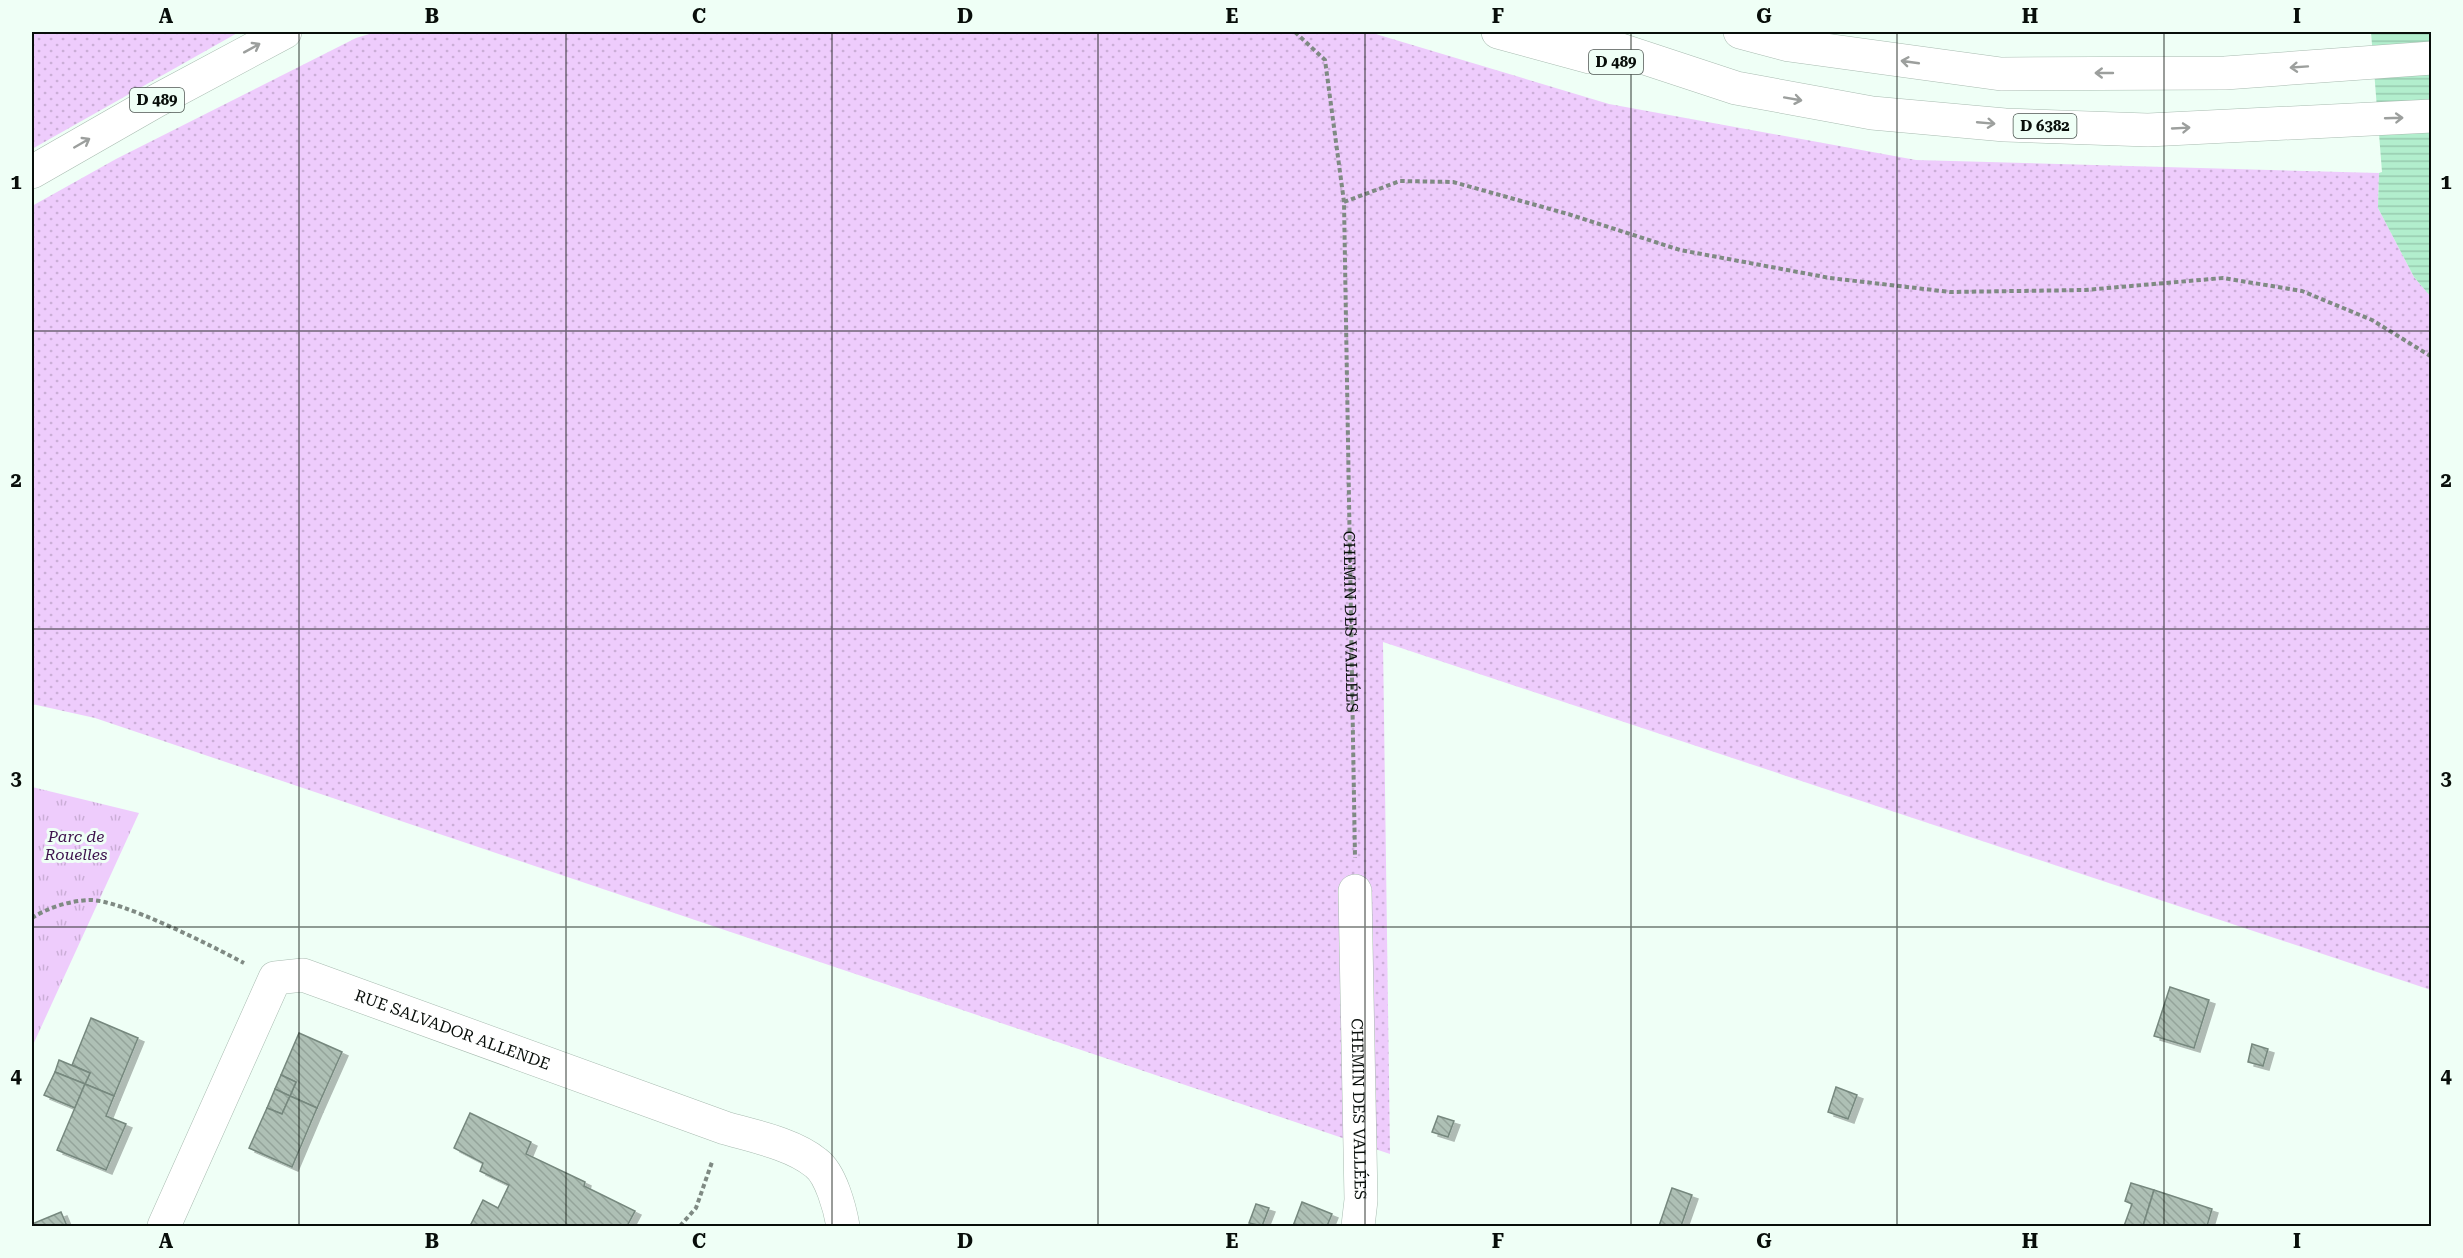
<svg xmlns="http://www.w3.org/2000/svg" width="2463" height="1258" font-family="'Roboto Serif',serif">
  <defs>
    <pattern id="grass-dots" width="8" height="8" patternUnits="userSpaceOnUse" patternTransform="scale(1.5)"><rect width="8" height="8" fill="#eeccfc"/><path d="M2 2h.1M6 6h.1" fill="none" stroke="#cbaed7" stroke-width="1.8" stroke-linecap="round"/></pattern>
    <pattern id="park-tufts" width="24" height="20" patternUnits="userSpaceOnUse" patternTransform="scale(1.5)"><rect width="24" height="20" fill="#eeccfc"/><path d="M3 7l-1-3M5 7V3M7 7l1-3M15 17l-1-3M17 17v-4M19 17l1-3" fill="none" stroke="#cbaed7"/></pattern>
    <pattern id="water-rules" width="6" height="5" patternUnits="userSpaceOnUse" patternTransform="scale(1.5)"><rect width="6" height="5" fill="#b2eecd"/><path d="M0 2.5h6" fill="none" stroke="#98cbaf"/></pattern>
    <pattern id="building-back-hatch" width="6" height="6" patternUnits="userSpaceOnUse" patternTransform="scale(1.5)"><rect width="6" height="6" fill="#aec0b5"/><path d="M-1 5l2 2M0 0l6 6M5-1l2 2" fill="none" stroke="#94a49a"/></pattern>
    <filter id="shadow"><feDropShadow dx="6" dy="4" stdDeviation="0" flood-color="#0004"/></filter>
  </defs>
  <rect width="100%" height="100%" fill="#effff6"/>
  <g fill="url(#grass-dots)">
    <path d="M32,32H239L32,149Z"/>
    <path d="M376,32H1369L1609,104L1916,160L2379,173L2378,208L2414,277L2431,297V990L1383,642L1390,1154L95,718L32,704V206L116,159L356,38Z"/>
  </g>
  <path fill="url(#park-tufts)" d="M32,787L139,813L32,1047Z"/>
  <path fill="url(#water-rules)" d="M2371,32H2431V297L2414,277L2378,208L2379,173L2382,172Z"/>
  <g fill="url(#building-back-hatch)" stroke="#76887e" stroke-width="1.5" filter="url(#shadow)">
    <path d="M2170,987L2209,1000L2194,1048L2154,1036Z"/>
    <path d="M91,1018L138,1038L114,1096L85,1084L90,1073L72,1065Z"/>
    <path d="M299,1033L342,1052L317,1108L290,1096L296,1082L281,1075Z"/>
    <path d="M2252,1044L2268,1049L2263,1066L2248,1062Z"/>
    <path d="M59,1060L90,1073L85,1084L55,1072Z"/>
    <path d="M55,1072L85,1084L75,1108L44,1095Z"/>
    <path d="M281,1075L296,1082L290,1096L275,1089Z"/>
    <path d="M85,1084L114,1096L106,1116L126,1124L106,1170L57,1150Z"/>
    <path d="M1836,1087L1857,1095L1848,1119L1828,1112Z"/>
    <path d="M275,1089L290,1096L282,1114L267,1108Z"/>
    <path d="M290,1096L317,1108L292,1167L249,1148L267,1108L282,1114Z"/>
    <path d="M470,1113L531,1142L526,1154L585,1182L584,1186L635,1211L627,1226H470L483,1200L498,1208L509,1185L480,1171L483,1163L454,1148Z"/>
    <path d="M1438,1116L1454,1121L1448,1137L1432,1132Z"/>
    <path d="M2131,1183L2154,1190L2143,1226H2124L2132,1204L2125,1201Z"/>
    <path d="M1672,1188L1692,1195L1681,1226H1659Z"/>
    <path d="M2154,1190L2212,1209L2207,1226H2143Z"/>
    <path d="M1302,1202L1332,1214L1327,1226H1293Z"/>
    <path d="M1256,1204L1269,1208L1262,1226L1249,1223Z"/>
    <path d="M61,1212L67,1226H32V1224Z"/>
  </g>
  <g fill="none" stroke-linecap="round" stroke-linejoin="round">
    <defs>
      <g id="minor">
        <path id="s2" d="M1355,891L1361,1200L1358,1226"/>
        <path id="s3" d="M164,1226L275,978L303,975L725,1128C753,1136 793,1144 816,1163C831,1174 840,1209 843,1226"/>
      </g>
      <g id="highway">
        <path d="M1498,32L1590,57"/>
        <path d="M1566,32L1736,88L1872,113L2005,125L2148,130L2432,116"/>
        <path d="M1740,32L1789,45L2001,74L2225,73L2432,58"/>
        <path d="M32,172L156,101L285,32"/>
      </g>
    </defs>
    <use href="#minor" stroke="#a8bbb0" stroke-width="34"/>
    <use href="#highway" stroke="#a8bbb0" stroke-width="34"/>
    <g stroke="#7f8a83" stroke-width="4" stroke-dasharray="4.5 3" stroke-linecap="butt">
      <path id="s1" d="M1295,32L1325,60L1344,202L1355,858"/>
      <path d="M1344,202L1400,181L1453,182L1568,214L1680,250L1830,278L1950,292L2085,290L2223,278L2302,291L2372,320L2432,357"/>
      <path d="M32,918C47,908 69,901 89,900C120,899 214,947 244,963"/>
      <path d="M680,1226L696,1208L712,1162"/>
    </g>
    <use href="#minor" stroke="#fff" stroke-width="33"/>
    <use href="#highway" stroke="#fff" stroke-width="33"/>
  </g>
  <defs><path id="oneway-shaft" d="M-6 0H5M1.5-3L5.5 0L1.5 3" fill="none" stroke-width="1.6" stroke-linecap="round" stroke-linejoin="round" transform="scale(1.5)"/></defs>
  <g stroke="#9c9f9d">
    <use href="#oneway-shaft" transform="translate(252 48) rotate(-29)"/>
    <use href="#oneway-shaft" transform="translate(1910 62) rotate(-172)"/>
    <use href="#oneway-shaft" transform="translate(2299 67) rotate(176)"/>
    <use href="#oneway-shaft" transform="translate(2104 73) rotate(180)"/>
    <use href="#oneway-shaft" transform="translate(1793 99) rotate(10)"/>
    <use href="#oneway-shaft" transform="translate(2394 118) rotate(-2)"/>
    <use href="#oneway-shaft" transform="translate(1986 123) rotate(5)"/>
    <use href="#oneway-shaft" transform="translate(2181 128) rotate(-3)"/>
    <use href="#oneway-shaft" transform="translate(82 143) rotate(-30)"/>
  </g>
  <path fill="none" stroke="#080e0a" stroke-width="1.5" stroke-opacity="0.55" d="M299,32V1226M566,32V1226M832,32V1226M1098,32V1226M1365,32V1226M1631,32V1226M1897,32V1226M2164,32V1226M32,331H2432M32,629H2432M32,927H2432"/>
  <g text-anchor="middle" stroke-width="6" stroke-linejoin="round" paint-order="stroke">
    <g fill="#effff6" stroke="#4d5651" stroke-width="1.5">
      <rect x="1589" y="50" width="54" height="24" rx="4.5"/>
      <rect x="130" y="88" width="54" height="24" rx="4.5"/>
      <rect x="2013.5" y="114" width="63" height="24" rx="4.5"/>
    </g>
    <g font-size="15" font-weight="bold" fill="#080e0a">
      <text x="1616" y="67">D 489</text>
      <text x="157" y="105">D 489</text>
      <text x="2045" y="131">D 6382</text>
    </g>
    <g font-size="16" fill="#080e0a" stroke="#effff6">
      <text dy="6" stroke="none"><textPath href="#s1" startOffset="604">CHEMIN DES VALLÉES</textPath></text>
      <text dy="6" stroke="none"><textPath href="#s3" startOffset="459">RUE SALVADOR ALLENDE</textPath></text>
      <text dy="6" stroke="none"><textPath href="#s2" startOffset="218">CHEMIN DES VALLÉES</textPath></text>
    </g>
    <g font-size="16" font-style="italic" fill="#3d124c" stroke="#effff6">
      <text x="76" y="842">Parc de<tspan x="76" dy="18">Rouelles</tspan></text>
    </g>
  </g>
  <rect width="2463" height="1258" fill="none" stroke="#effff6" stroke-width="66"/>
  <rect x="33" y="33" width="2397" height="1192" fill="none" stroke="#080e0a" stroke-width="2"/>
  <g font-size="20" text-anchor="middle" font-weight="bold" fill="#080e0a">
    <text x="166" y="23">A</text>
    <text x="432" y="23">B</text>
    <text x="699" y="23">C</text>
    <text x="965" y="23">D</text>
    <text x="1232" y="23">E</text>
    <text x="1498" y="23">F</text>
    <text x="1764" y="23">G</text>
    <text x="2030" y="23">H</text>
    <text x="2297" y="23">I</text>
    <text x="16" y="189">1</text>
    <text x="2446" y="189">1</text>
    <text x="16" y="487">2</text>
    <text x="2446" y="487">2</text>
    <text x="16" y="785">3</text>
    <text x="2446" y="785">3</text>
    <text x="16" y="1083">4</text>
    <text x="2446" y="1083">4</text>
    <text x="166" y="1248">A</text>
    <text x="432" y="1248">B</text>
    <text x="699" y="1248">C</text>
    <text x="965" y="1248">D</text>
    <text x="1232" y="1248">E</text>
    <text x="1498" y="1248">F</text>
    <text x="1764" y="1248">G</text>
    <text x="2030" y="1248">H</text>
    <text x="2297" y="1248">I</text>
  </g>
</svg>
